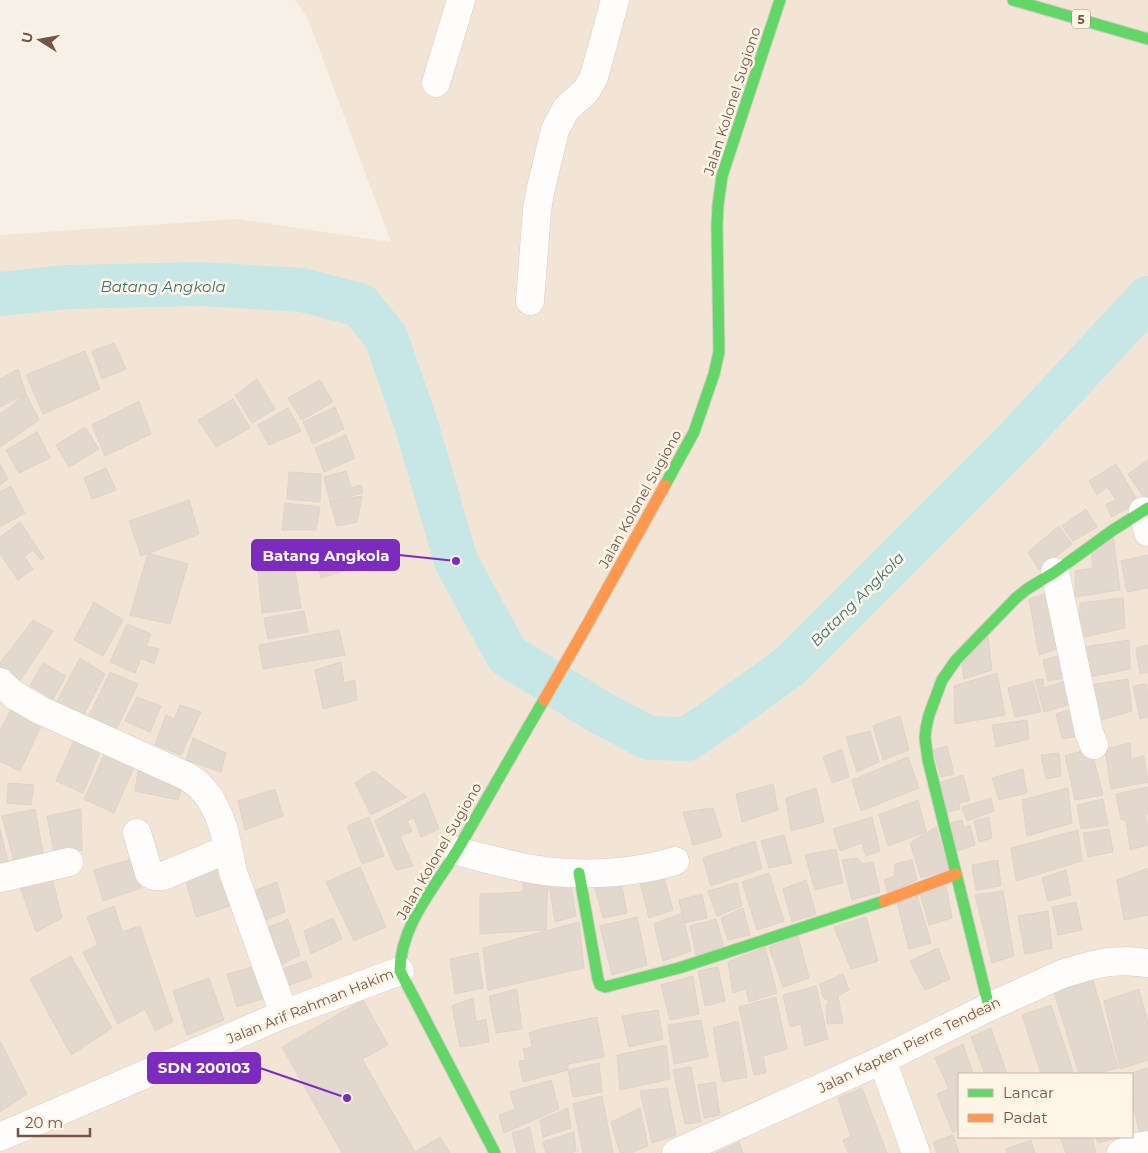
<svg xmlns="http://www.w3.org/2000/svg" width="1148" height="1153" font-family="Montserrat,sans-serif">
	<rect width="100%" height="100%" fill="#f7f0e6"/>
	<path fill="#f3e5d5" fill-rule="evenodd" d="M 295,0 L 1148,0 L 1148,1153 L 0,1153 L 0,235 L 237,219 L 391,242 L 308,19 ZM 959,1074 L 1132,1074 L 1132,1137 L 959,1137 Z"/>
	<g fill="none" stroke-linecap="round" stroke-linejoin="round">
		<polyline stroke="#c7e7e7" stroke-width="44" points="0,294 66,287 200,284 302,290 360,305 386,337 417,427 456,561 507,655 601,713 649,738 687,739 718,718 790,666 1015,441 1148,298"/>
	</g>
	<g fill="#e3d8ce" stroke="#e0d2c8">
		<polygon points="114,343 126,369 102,379 92,351"/>
		<polygon points="85,351 100,389 43,414 26,375"/>
		<polygon points="18,369 26,394 0,407 0,379"/>
		<polygon points="257,379 275,409 252,423 235,395"/>
		<polygon points="320,380 333,402 302,420 288,398"/>
		<polygon points="26,394 39,420 0,447 0,414"/>
		<polygon points="233,399 250,428 216,447 198,420"/>
		<polygon points="139,401 151,434 105,456 92,425"/>
		<polygon points="335,407 344,429 313,444 303,422"/>
		<polygon points="288,408 301,431 269,445 258,425"/>
		<polygon points="85,427 99,449 69,467 56,445"/>
		<polygon points="37,432 50,458 19,473 6,450"/>
		<polygon points="346,435 355,458 324,472 315,448"/>
		<polygon points="1148,460 1148,496 1145,499 1128,474"/>
		<polygon points="0,464 8,479 0,485"/>
		<polygon points="1116,464 1139,503 1111,517 1106,504 1116,500 1107,487 1097,495 1089,481"/>
		<polygon points="106,468 116,490 92,499 84,478"/>
		<polygon points="346,471 351,488 361,485 363,493 330,502 324,477"/>
		<polygon points="289,472 321,474 320,502 287,499"/>
		<polygon points="11,486 25,513 0,527 0,492"/>
		<polygon points="362,496 357,522 337,526 330,502"/>
		<polygon points="189,500 199,534 141,556 129,521"/>
		<polygon points="285,503 320,507 316,530 282,530"/>
		<polygon points="1086,509 1097,527 1073,541 1062,526"/>
		<polygon points="20,522 44,558 41,560 33,550 24,556 33,569 18,580 0,554 0,537"/>
		<polygon points="1059,526 1072,544 1039,570 1028,552"/>
		<polygon points="1113,535 1120,590 1075,597 1075,571 1093,568 1091,552"/>
		<polygon points="346,548 348,570 321,578 316,558"/>
		<polygon points="148,553 188,564 170,624 130,615"/>
		<polygon points="1148,555 1148,588 1127,592 1121,561"/>
		<polygon points="293,558 301,608 262,613 257,563"/>
		<polygon points="1054,591 1063,647 1039,655 1029,599"/>
		<polygon points="1123,598 1125,628 1079,638 1080,603"/>
		<polygon points="94,602 123,620 103,656 74,640"/>
		<polygon points="304,611 308,632 268,639 264,618"/>
		<polygon points="33,620 53,631 16,687 0,671 0,663"/>
		<polygon points="127,624 151,634 146,646 159,649 154,664 141,658 135,673 110,662"/>
		<polygon points="339,630 345,655 263,669 259,645"/>
		<polygon points="988,637 992,670 964,679 962,664"/>
		<polygon points="1129,640 1130,669 1089,677 1085,647"/>
		<polygon points="1148,645 1148,672 1140,674 1136,648"/>
		<polygon points="1065,654 1070,677 1048,681 1043,660"/>
		<polygon points="80,658 105,674 81,720 54,707"/>
		<polygon points="341,662 344,683 355,680 357,700 323,709 315,670"/>
		<polygon points="43,663 66,676 53,699 30,686"/>
		<polygon points="110,672 138,684 115,732 88,718"/>
		<polygon points="997,673 1005,715 955,724 954,686"/>
		<polygon points="1043,679 1044,688 1071,679 1075,703 1044,712 1035,680"/>
		<polygon points="1128,679 1132,711 1094,722 1089,685"/>
		<polygon points="1033,681 1041,712 1015,717 1008,688"/>
		<polygon points="1146,684 1148,695 1148,717 1140,719 1133,686"/>
		<polygon points="137,697 161,706 150,732 125,721"/>
		<polygon points="14,704 44,720 20,771 0,761 0,731"/>
		<polygon points="180,705 201,712 181,755 155,745 166,715 174,719"/>
		<polygon points="1077,707 1083,735 1062,739 1056,714"/>
		<polygon points="900,716 909,750 883,760 873,726"/>
		<polygon points="1027,720 1029,739 996,747 992,725"/>
		<polygon points="870,731 879,762 857,772 846,737"/>
		<polygon points="76,736 102,747 83,793 56,781"/>
		<polygon points="193,738 226,753 221,772 186,760"/>
		<polygon points="1130,743 1131,759 1144,756 1148,782 1111,789 1105,749"/>
		<polygon points="947,746 954,774 941,777 933,750"/>
		<polygon points="1091,748 1103,795 1075,800 1065,756"/>
		<polygon points="842,749 849,777 832,783 823,757"/>
		<polygon points="105,753 134,767 114,813 84,799"/>
		<polygon points="1059,753 1061,776 1046,779 1041,755"/>
		<polygon points="908,757 919,788 861,811 852,780"/>
		<polygon points="1023,769 1027,793 999,800 992,778"/>
		<polygon points="138,771 183,784 178,800 135,791"/>
		<polygon points="374,771 407,797 371,815 355,783"/>
		<polygon points="963,775 970,800 959,803 960,809 947,812 939,783"/>
		<polygon points="8,783 34,785 31,805 7,803"/>
		<polygon points="773,784 778,810 742,822 736,794"/>
		<polygon points="1148,787 1148,814 1145,814 1148,830 1148,845 1130,850 1126,820 1121,820 1116,794"/>
		<polygon points="816,788 824,822 791,831 786,798"/>
		<polygon points="1068,788 1072,823 1027,836 1022,800"/>
		<polygon points="275,789 283,816 245,830 238,801"/>
		<polygon points="425,793 439,829 421,837 414,818 407,821 412,831 400,836 413,866 396,870 375,821"/>
		<polygon points="991,798 994,811 967,821 962,807"/>
		<polygon points="1103,799 1108,825 1081,829 1077,805"/>
		<polygon points="918,800 926,832 888,846 879,815"/>
		<polygon points="713,808 722,837 693,845 683,812"/>
		<polygon points="35,809 44,858 15,865 2,816"/>
		<polygon points="81,809 82,850 55,857 47,816"/>
		<polygon points="369,817 384,856 362,864 347,826"/>
		<polygon points="872,817 880,851 866,856 862,843 840,851 833,829"/>
		<polygon points="989,817 992,838 979,842 974,821"/>
		<polygon points="962,820 964,828 970,825 975,845 958,851 951,823"/>
		<polygon points="936,827 948,870 921,878 910,843"/>
		<polygon points="1109,829 1113,852 1088,857 1083,833"/>
		<polygon points="0,830 9,865 0,868"/>
		<polygon points="1078,830 1082,861 1016,881 1011,848"/>
		<polygon points="784,835 792,863 769,868 761,841"/>
		<polygon points="755,841 762,869 711,886 703,858"/>
		<polygon points="836,849 843,883 815,890 805,855"/>
		<polygon points="857,858 862,864 873,862 880,892 852,900 842,860"/>
		<polygon points="132,859 141,888 103,901 94,870"/>
		<polygon points="912,860 917,880 888,893 884,880 894,876 895,864"/>
		<polygon points="998,860 1001,886 976,890 972,865"/>
		<polygon points="224,861 233,905 196,917 184,875"/>
		<polygon points="360,867 386,927 354,941 326,882"/>
		<polygon points="1148,868 1148,915 1124,920 1117,880"/>
		<polygon points="662,870 673,910 649,918 639,878"/>
		<polygon points="1066,870 1071,895 1048,901 1042,878"/>
		<polygon points="769,873 784,921 757,930 742,882"/>
		<polygon points="620,876 627,913 603,918 593,880"/>
		<polygon points="548,877 546,930 480,934 480,894 523,892 523,881"/>
		<polygon points="570,877 576,916 555,922 548,879"/>
		<polygon points="52,878 62,918 36,932 21,889"/>
		<polygon points="806,880 816,914 792,922 783,889"/>
		<polygon points="277,882 285,912 260,922 251,892"/>
		<polygon points="737,883 742,906 717,916 708,891"/>
		<polygon points="946,886 952,918 929,925 920,893"/>
		<polygon points="1003,891 1014,956 992,963 975,895"/>
		<polygon points="702,894 707,918 684,923 679,900"/>
		<polygon points="917,896 931,943 909,949 897,903"/>
		<polygon points="1076,902 1082,930 1058,935 1052,907"/>
		<polygon points="114,906 122,932 140,926 173,1022 155,1031 145,1009 118,1024 83,952 98,945 87,917"/>
		<polygon points="743,908 750,935 728,940 721,918"/>
		<polygon points="1048,911 1052,948 1025,954 1018,916"/>
		<polygon points="682,913 691,951 663,961 654,924"/>
		<polygon points="637,917 647,965 612,975 600,926"/>
		<polygon points="866,917 878,961 851,969 834,927"/>
		<polygon points="333,918 342,939 311,954 304,931"/>
		<polygon points="288,919 300,955 275,968 260,931"/>
		<polygon points="716,919 724,948 696,955 690,926"/>
		<polygon points="579,922 584,968 488,990 483,948"/>
		<polygon points="798,936 809,978 783,987 769,947"/>
		<polygon points="765,947 777,993 749,1002 746,989 733,993 728,962"/>
		<polygon points="938,948 950,979 925,990 910,961"/>
		<polygon points="478,953 483,988 455,994 450,959"/>
		<polygon points="71,956 112,1028 71,1055 30,979"/>
		<polygon points="306,961 312,977 284,987 279,970"/>
		<polygon points="256,966 265,998 237,1007 227,974"/>
		<polygon points="718,967 725,1001 705,1006 698,971"/>
		<polygon points="843,974 849,990 838,996 843,1023 827,1024 826,1005 829,1002 823,997 820,984"/>
		<polygon points="693,976 699,1014 670,1020 661,985"/>
		<polygon points="209,978 224,1020 187,1035 173,991"/>
		<polygon points="1093,980 1118,1068 1093,1074 1079,1074 1054,992"/>
		<polygon points="816,986 828,1039 805,1046 801,1024 790,1027 783,995"/>
		<polygon points="517,989 522,1029 496,1033 489,996"/>
		<polygon points="1139,989 1148,1023 1148,1060 1120,1069 1104,1001"/>
		<polygon points="776,997 787,1049 763,1056 766,1073 754,1075 739,1007"/>
		<polygon points="473,998 476,1022 486,1019 489,1042 460,1047 452,1006"/>
		<polygon points="363,1000 388,1045 362,1059 415,1152 440,1137 450,1153 342,1153 282,1047"/>
		<polygon points="1051,1005 1074,1074 1041,1074 1022,1015"/>
		<polygon points="658,1010 663,1039 629,1047 622,1016"/>
		<polygon points="597,1017 604,1057 568,1064 568,1070 523,1082 519,1061 526,1060 523,1049 532,1047 529,1033 540,1029"/>
		<polygon points="701,1020 708,1057 674,1064 668,1025"/>
		<polygon points="738,1021 747,1077 722,1082 713,1028"/>
		<polygon points="991,1028 1007,1074 985,1074 971,1037"/>
		<polygon points="0,1041 27,1094 0,1112"/>
		<polygon points="963,1044 973,1074 959,1074 959,1129 953,1133 937,1094 949,1089 935,1058"/>
		<polygon points="666,1045 670,1079 620,1090 617,1055"/>
		<polygon points="599,1063 602,1092 573,1097 568,1070"/>
		<polygon points="691,1067 701,1122 685,1124 673,1070"/>
		<polygon points="1148,1068 1148,1133 1140,1135 1132,1101 1132,1074 1128,1074"/>
		<polygon points="551,1080 559,1109 504,1133 499,1115 515,1109 510,1092"/>
		<polygon points="715,1082 720,1115 704,1118 698,1085"/>
		<polygon points="667,1088 676,1135 652,1143 640,1091"/>
		<polygon points="862,1088 887,1153 848,1153 843,1140 851,1137 838,1098"/>
		<polygon points="602,1096 613,1153 583,1153 573,1104"/>
		<polygon points="568,1108 571,1128 543,1137 540,1120"/>
		<polygon points="640,1108 648,1146 631,1153 620,1153 611,1122"/>
		<polygon points="530,1127 535,1153 517,1153 512,1133"/>
		<polygon points="574,1132 576,1151 571,1153 546,1153 543,1142"/>
		<polygon points="953,1135 959,1153 937,1153 933,1142"/>
		<polygon points="1060,1137 1092,1137 1096,1153 1066,1153"/>
		<polygon points="1096,1137 1120,1137 1098,1143"/>
		<polygon points="1031,1140 1035,1153 1007,1153 1006,1149"/>
		<polygon points="739,1142 743,1153 716,1153"/>
	</g>
	<g fill="none" stroke-linecap="round" stroke-linejoin="round">
		<defs>
			<g id="street">
				<polyline points="436,83 461,0"/>
				<polyline points="530,301 537,210 540,192 555,130 566,109 586,91 594,77 615,0"/>
				<polyline points="1143,511 1148,532"/>
				<polyline points="1055,572 1089,733 1094,745"/>
				<polyline points="0,682 14,695 40,710 186,776 198,784 210,798 219,816 224,830 233,872 284,1014"/>
				<polyline points="137,833 149,873 154,876 163,876 228,849"/>
				<path d="M 457,851 C 489,859 521,869 554,872 C 591,876 641,872 675,861"/>
				<polyline points="0,878 69,862"/>
				<polyline points="882,1060 916,1153"/>
				<polyline points="0,1137 284,1014 400,971"/>
				<polyline points="676,1153 882,1060 989,1007 1062,974 1089,966 1108,962 1127,961 1148,963"/>
				<polyline points="1121,1153 1136,1147 1148,1145"/>
			</g>
			<g id="fast">
				<polyline points="1013,0 1148,39"/>
				<polyline points="665,485 694,432 714,374 719,352 717,226 718,205 722,176 780,0"/>
				<polyline points="579,873 598,979 600,985 605,987 679,968 884,901"/>
				<polyline points="989,1007 928,760 925,738 926,728 929,715 942,680 956,660 1016,598 1027,589 1055,572 1113,530 1148,508"/>
				<path d="M 495,1153 L 400,971 C 400,925 436,886 458,849 C 487,799 515,749 544,700"/>
			</g>
			<g id="slow">
				<polyline points="544,700 587,625 665,485"/>
				<polyline points="884,901 956,874"/>
			</g>
		</defs>
		<use href="#street" stroke="#d8cdc4" stroke-width="29"/>
		<use href="#fast" stroke="#d7ccc3" stroke-width="13"/>
		<use href="#slow" stroke="#d7ccc3" stroke-width="13"/>
		<use href="#street" stroke="#fefdfb" stroke-width="28"/>
		<use href="#fast" stroke="#63d668" stroke-width="11"/>
		<use href="#slow" stroke="#ff974d" stroke-width="11"/>
	</g>
	<g text-anchor="middle" dominant-baseline="central" stroke-width="5" stroke-linejoin="round" paint-order="stroke">
		<rect fill="#fff5e7" stroke="#9f8576" stroke-width="1" x="1072" y="9.5" width="18" height="19" rx="4"/>
		<g font-size="12" font-weight="bold" fill="#765546">
			<text x="1081" y="19">5</text>
		</g>
		<g font-size="14" fill="#765546" stroke="#fff5e7">
			<text transform="translate(732 101) rotate(-72)">Jalan Kolonel Sugiono</text>
			<text transform="translate(640 499) rotate(-61)">Jalan Kolonel Sugiono</text>
			<text transform="translate(439 851) rotate(-60)">Jalan Kolonel Sugiono</text>
			<text transform="translate(310 1006) rotate(-22)">Jalan Arif Rahman Hakim</text>
			<text transform="translate(909 1045) rotate(-26)">Jalan Kapten Pierre Tendean</text>
		</g>
		<g font-size="15" font-style="italic" fill="#39747c" stroke="#fff5e7">
			<text x="163" y="286">Batang Angkola</text>
			<text transform="translate(857 599) rotate(-45)">Batang Angkola</text>
		</g>
	</g>
	<path fill="none" stroke="#7b2cbf" stroke-width="2" d="M456 561L399 555M347 1098L260 1068"/>
	<g fill="#7b2cbf" stroke="#fff5e7" stroke-width="2">
		<circle cx="456" cy="561" r="5"/>
		<circle cx="347" cy="1098" r="5"/>
	</g>
	<g fill="#7b2cbf" stroke="#7b2cbf" stroke-width="2">
		<rect x="252" y="540" width="147" height="30" rx="5"/>
		<rect x="148" y="1053" width="112" height="30" rx="5"/>
	</g>
	<g font-size="15" text-anchor="middle" font-weight="bold" fill="#fff">
		<text x="326" y="561">Batang Angkola</text>
		<text x="204" y="1073">SDN 200103</text>
	</g>
	<rect x="958" y="1073" width="175" height="65" fill="#fff5e7" stroke="#c8b5a7"/>
	<rect x="968" y="1089" width="25" height="8" fill="#63d668" stroke="#c8b5a7"/>
	<text x="1003" y="1098" font-size="15" fill="#765546">Lancar</text>
	<rect x="968" y="1114" width="25" height="8" fill="#ff974d" stroke="#c8b5a7"/>
	<text x="1003" y="1123" font-size="15" fill="#765546">Padat</text>
	<g transform="translate(40 40) rotate(281)" stroke="#fff5e7" stroke-width="4" paint-order="stroke">
	<path d="M0-4L9 19L0 12L-9 19Z" fill="#765546"/>
	<text y="-8" font-size="14" font-weight="bold" text-anchor="middle" fill="#765546">U</text>
	</g>
	<path d="M18 1128v8h72v-8" fill="none" stroke="#765546" stroke-width="2.5"/>
	<text x="25" y="1128" font-size="15" fill="#765546" stroke="#fff5e7" stroke-width="4" paint-order="stroke">20 m</text>
</svg>
